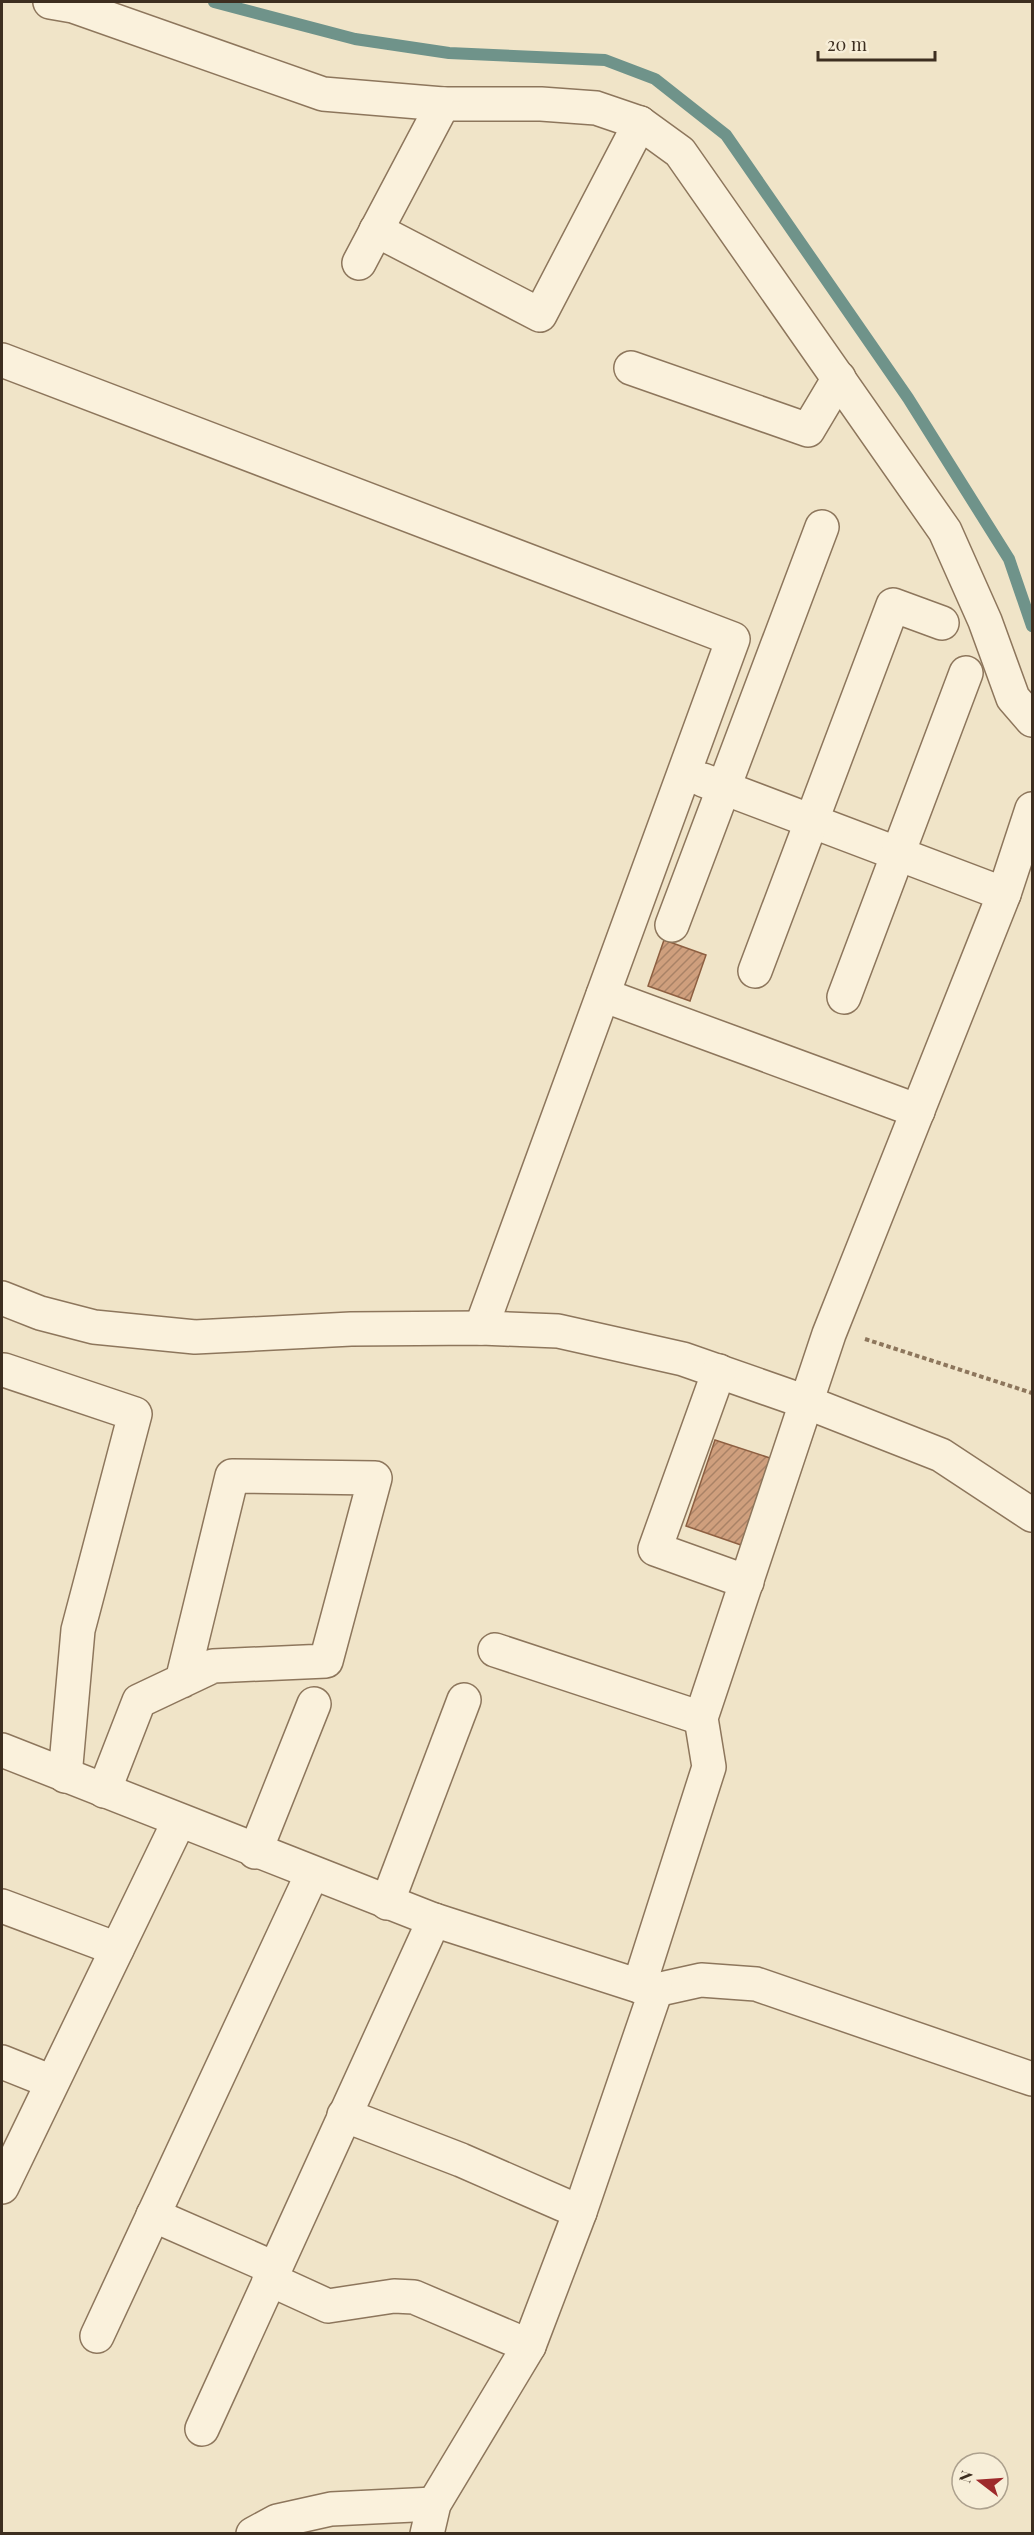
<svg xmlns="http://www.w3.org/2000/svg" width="1034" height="2535" font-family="'Playfair Display',serif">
	<defs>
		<pattern id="building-hatch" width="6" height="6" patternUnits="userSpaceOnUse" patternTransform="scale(1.5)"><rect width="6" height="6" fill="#cf9f7d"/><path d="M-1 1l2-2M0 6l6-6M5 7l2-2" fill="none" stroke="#a98266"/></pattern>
	</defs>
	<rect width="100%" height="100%" fill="#f0e4c8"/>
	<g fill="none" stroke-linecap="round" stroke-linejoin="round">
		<polyline stroke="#6f938a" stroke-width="12" points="214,2 355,39 449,53 605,60 655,79 726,135 908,398 1009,559 1032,626"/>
	</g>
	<g fill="url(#building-hatch)" stroke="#8d5f41" stroke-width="1.5">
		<polygon points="664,940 706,955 690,1001 648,986"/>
		<polygon points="715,1440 770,1458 741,1545 686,1526"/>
	</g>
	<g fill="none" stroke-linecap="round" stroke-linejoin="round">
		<defs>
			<g id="minor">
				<polyline points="50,2 73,6 323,94 443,104 541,104 596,108 640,123 680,152 945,531 985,621 1013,698 1032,720"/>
				<polyline points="376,230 540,315 640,123"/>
				<polyline points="359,263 443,104"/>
				<polyline points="2,360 733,639 481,1328"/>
				<polyline points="631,368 808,430 839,378"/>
				<polyline points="703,780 1004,894"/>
				<polyline points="672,925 822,527"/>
				<polyline points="755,971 893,605 942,623"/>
				<polyline points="603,995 918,1111"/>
				<polyline points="844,997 966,673"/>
				<polyline points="2,1298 40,1313 94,1327 195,1337 351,1329 481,1328 558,1331 683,1359 806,1402 941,1455 1032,1515"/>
				<polyline points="4,1370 135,1414 78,1630 65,1776"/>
				<polyline points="719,1371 655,1549 747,1582"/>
				<polyline points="495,1650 701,1718"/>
				<polyline points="2,1750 434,1920 639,1986 656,1990 701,1980 756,1984 1032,2079"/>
				<polyline points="104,1791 139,1701 213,1666 326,1661 375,1478 232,1476 182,1681"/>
				<polyline points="255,1852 314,1704"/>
				<polyline points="387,1903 464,1700"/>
				<polyline points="2,1906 117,1949"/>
				<polyline points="639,1986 709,1767 701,1718 829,1334 1004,894 1032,809"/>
				<polyline points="2,2062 52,2082"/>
				<polyline points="344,2115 461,2160 580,2212"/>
				<polyline points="2,2187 179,1821"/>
				<polyline points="153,2215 274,2268"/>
				<polyline points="269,2279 328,2306 394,2296 414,2297 529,2346"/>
				<polyline points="97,2336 312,1874"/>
				<polyline points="202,2429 434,1920"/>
				<polyline points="253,2534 277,2521 331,2509 434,2504"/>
				<polyline points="427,2534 434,2504 529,2346 580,2212 656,1990"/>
			</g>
		</defs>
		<use href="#minor" stroke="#8d765c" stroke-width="36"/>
		<polyline stroke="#8d765c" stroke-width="4" stroke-dasharray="4.5 3" stroke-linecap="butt" points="865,1339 1032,1393"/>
		<use href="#minor" stroke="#faf1dc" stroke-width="33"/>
	</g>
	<rect width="1034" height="2535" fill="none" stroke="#3d2e20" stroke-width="6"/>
	<g transform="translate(980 2481) rotate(287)"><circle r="28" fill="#f7eed8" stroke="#ada18e" stroke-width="1.5"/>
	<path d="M0-4.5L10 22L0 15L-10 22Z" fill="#9e2a2b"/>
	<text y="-9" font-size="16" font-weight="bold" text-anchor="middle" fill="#3d2e20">N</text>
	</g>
	<path d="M818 51v9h117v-9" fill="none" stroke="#3d2e20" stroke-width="3"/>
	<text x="827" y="51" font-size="18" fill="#3d2e20" stroke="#f7eed8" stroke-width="4.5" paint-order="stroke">20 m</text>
</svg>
